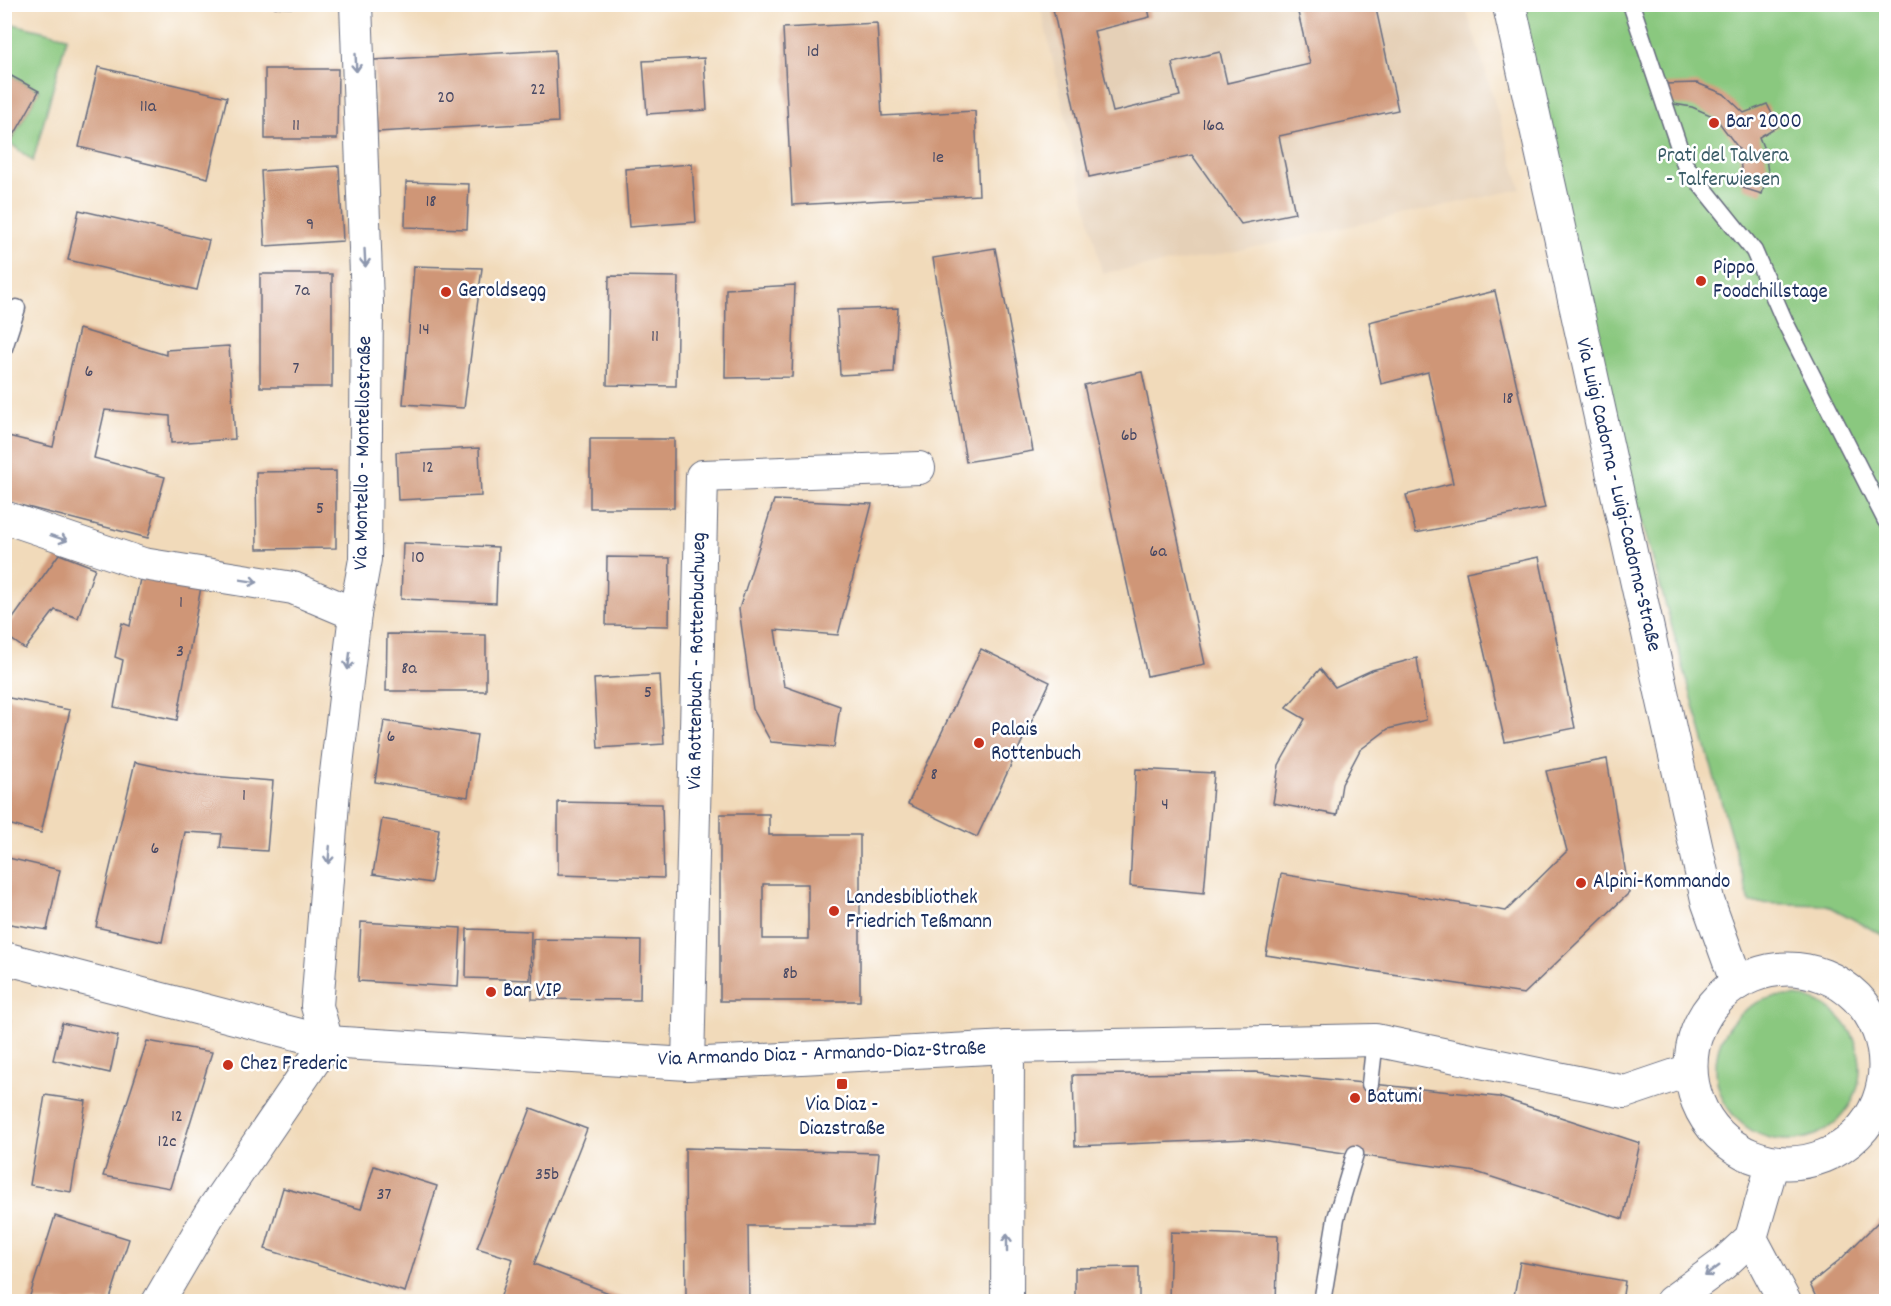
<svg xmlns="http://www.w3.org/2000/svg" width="1891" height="1306" font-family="Dekko,sans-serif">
	<rect width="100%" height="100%" fill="#fff"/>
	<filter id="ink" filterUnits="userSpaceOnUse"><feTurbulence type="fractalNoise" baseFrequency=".0167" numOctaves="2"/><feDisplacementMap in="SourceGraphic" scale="12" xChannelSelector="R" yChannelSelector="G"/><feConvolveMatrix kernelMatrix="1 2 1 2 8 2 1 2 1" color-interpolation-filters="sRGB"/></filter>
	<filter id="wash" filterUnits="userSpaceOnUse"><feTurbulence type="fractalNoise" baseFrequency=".008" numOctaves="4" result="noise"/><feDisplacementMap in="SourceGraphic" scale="24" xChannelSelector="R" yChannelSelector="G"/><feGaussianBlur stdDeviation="1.35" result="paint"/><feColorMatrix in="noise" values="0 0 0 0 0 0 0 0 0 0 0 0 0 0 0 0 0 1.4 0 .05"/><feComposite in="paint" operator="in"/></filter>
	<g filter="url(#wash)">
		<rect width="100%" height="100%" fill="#f1daba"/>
		<polygon fill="#e5d0b7" points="1040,5 1465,5 1521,189 1213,256 1102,273"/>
		<g fill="#8ac87f" stroke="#527c6e" stroke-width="1.5">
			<polygon points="1517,5 1886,5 1886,937 1827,905 1750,903 1606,394"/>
			<polygon points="5,22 67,37 33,161 10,143 39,91 5,72"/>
			<circle cx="1788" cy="1068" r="72"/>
		</g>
		<g id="blocks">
			<g fill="#cf9677" fill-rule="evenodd">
				<polygon points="300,4 300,8 198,5 198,4"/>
				<polygon points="387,4 440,4 440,7 387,9"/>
				<polygon points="1052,4 1147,4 1150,17 1094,31 1113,112 1180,96 1172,63 1220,52 1227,83 1310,64 1296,4 1375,4 1398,110 1279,136 1295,213 1241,224 1192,155 1089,177"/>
				<polygon points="877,23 882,116 975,111 979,195 792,205 783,28"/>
				<polygon points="555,50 558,122 377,132 374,60"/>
				<polygon points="704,58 707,110 647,114 643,61"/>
				<polygon points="98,67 227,97 208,178 79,147"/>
				<polygon points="265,69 338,69 337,139 265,139"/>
				<polygon points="4,72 39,91 4,153"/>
				<polygon points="1697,83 1724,94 1744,113 1767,104 1778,126 1759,137 1765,152 1768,172 1762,194 1743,188 1739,149 1715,117 1692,107 1668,103 1664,84"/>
				<polygon points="692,164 696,222 629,227 625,169"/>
				<polygon points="339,166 343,241 265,246 261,171"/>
				<polygon points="406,182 469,184 467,229 405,227"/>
				<polygon points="79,210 209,240 197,290 68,260"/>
				<polygon points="995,248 1033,451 966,462 933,258"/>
				<polygon points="414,266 482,268 464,408 403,404"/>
				<rect x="260" y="274" width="72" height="113"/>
				<polygon points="609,276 678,277 676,386 607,385"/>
				<polygon points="795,285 792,377 725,378 726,289"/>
				<polygon points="1495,291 1545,508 1416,533 1406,495 1453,483 1428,372 1381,384 1369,322"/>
				<polygon points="898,308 894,372 840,375 837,310"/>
				<polygon points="79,329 166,355 166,350 229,346 235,439 171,443 170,416 105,410 94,458 165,477 148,538 4,501 4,435 53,447"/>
				<polygon points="1142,372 1205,664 1147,676 1084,385"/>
				<rect x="590" y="439" width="84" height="69"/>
				<polygon points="479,448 481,496 398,500 396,452"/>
				<polygon points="336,471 336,548 257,549 256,472"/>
				<polygon points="774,500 872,504 838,635 775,630 784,686 840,706 834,747 771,742 753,709 739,609"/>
				<polygon points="403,543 498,547 496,603 401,599"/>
				<polygon points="59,554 95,568 78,618 55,610 25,649 4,634 4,631"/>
				<polygon points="607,557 670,558 669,626 606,625"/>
				<polygon points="1539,557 1575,728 1505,742 1466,572"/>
				<polygon points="140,579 201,587 177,720 114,707 123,660 115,657 122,623 130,626"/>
				<polygon points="387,634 486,635 486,691 386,691"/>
				<polygon points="981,649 1050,682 977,837 908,804"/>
				<polygon points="1417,658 1426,720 1388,729 1360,750 1342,784 1337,815 1273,803 1279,765 1305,719 1286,708 1320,669 1335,687 1372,670"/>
				<polygon points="660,675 664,744 598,748 594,679"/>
				<polygon points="4,697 70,710 41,833 4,823"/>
				<polygon points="384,721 477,735 468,797 375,782"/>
				<polygon points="1607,759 1629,893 1524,994 1266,955 1281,874 1506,911 1567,851 1546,771"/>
				<polygon points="135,762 198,775 273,781 267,851 220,848 222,834 185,832 162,942 96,927"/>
				<polygon points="1136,769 1214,773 1204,893 1130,886"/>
				<polygon points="558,802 662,804 664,878 558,875"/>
				<path d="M 720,814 L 769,814 L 769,835 L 860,835 L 860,1001 L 720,1001 ZM 763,884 L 808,884 L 808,939 L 763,939 Z"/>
				<polygon points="382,819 439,829 431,883 373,874"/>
				<polygon points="4,857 60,870 47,930 4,923"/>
				<polygon points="361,922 461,928 458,987 358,981"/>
				<polygon points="467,929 531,931 530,980 466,978"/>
				<polygon points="533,939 641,941 640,1000 532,999"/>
				<polygon points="4,1018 11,1019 6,1046 4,1046"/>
				<polygon points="62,1023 118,1036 110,1073 53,1060"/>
				<polygon points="147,1041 212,1052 170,1188 103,1176"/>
				<polygon points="1255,1072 1499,1097 1640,1143 1623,1219 1476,1172 1248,1139 1075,1146 1073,1075"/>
				<polygon points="45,1095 86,1101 71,1192 30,1185"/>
				<polygon points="531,1108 587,1129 534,1264 632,1302 499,1302 513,1259 477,1248"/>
				<polygon points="685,1148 879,1153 872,1226 748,1226 749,1302 686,1302"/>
				<polygon points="374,1166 437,1186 405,1292 265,1249 283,1188 361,1209"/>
				<polygon points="1886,1214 1886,1302 1818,1302 1810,1284 1843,1257"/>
				<polygon points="55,1216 129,1239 109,1302 28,1302"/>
				<polygon points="1171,1232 1278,1236 1276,1302 1169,1300"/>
				<polygon points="1520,1262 1625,1281 1622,1302 1513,1302"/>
				<polygon points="1139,1267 1139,1302 1075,1302 1075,1268"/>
			</g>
		</g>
	</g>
	<g filter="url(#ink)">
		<use href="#blocks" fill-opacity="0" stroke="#666b7e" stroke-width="1.5"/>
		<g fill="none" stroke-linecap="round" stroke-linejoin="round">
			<defs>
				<g id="service">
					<polyline points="1631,4 1685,165 1754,251 1784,320 1886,521"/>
					<polyline points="4,348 17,308"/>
					<polyline points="1370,1084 1375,1040"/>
					<polyline points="1322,1302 1336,1218 1355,1154"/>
				</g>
				<g id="minor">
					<polyline points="4,517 143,564 293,588 355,614"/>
					<polyline points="4,958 327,1042 688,1064 1008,1047 1375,1040 1625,1092 1690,1070"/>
					<polyline points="327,1042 317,1006 334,790 355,614 365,559 367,302 356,4"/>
					<polyline points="688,1064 702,476 919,468"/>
					<polyline points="1751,1238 1785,1302"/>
					<polyline points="158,1302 209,1215 327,1042"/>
					<polyline points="1007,1302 1008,1047"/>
					<polyline points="1671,1302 1723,1264 1751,1238 1773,1162"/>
				</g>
				<g id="primary">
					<polyline points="1509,4 1708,902 1737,983"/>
					<circle cx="1788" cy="1066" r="97"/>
				</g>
			</defs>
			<use href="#service" stroke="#666b7e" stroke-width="19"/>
			<use href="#minor" stroke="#666b7e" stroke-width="34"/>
			<use href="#primary" stroke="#666b7e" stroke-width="35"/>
			<use href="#service" stroke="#fff" stroke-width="16"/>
			<use href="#minor" stroke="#fff" stroke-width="32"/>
			<use href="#primary" stroke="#fff" stroke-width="33"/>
		</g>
		<defs><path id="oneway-shaft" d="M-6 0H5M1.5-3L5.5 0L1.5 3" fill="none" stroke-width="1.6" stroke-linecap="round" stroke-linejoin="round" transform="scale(1.5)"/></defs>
		<g stroke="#8d97ae">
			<use href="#oneway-shaft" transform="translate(356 63) rotate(87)"/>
			<use href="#oneway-shaft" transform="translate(365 258) rotate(87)"/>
			<use href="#oneway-shaft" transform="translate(59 538) rotate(18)"/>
			<use href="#oneway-shaft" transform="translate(249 581) rotate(9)"/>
			<use href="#oneway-shaft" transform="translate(349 661) rotate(97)"/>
			<use href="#oneway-shaft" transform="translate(329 855) rotate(95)"/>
			<use href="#oneway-shaft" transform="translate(1007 1243) rotate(-90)"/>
			<use href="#oneway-shaft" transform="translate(1712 1271) rotate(144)"/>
		</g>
	</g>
	<g fill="#c8321e" stroke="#fff" stroke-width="2">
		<circle cx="1714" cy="123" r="6"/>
		<circle cx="1701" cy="281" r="6"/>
		<circle cx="446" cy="292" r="6"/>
		<circle cx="979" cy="743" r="6"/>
		<circle cx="1581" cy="883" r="6"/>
		<circle cx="834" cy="911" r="6"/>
		<circle cx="491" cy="992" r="6"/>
		<circle cx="228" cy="1065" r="6"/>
		<rect x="836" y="1078" width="12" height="12" rx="3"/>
		<circle cx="1355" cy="1098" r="6"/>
	</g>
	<g text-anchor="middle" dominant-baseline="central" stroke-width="5" stroke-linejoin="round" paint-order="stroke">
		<g font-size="18" fill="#484964">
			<text x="813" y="52">1d</text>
			<text x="538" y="90">22</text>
			<text x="446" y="98">20</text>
			<text x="148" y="107">11a</text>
			<text x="296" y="126">11</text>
			<text x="1213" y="126">16a</text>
			<text x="938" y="158">1e</text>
			<text x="431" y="202">18</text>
			<text x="310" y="225">9</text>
			<text x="302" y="291">7a</text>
			<text x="424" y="330">14</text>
			<text x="655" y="337">11</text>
			<text x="296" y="369">7</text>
			<text x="89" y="372">6</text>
			<text x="1508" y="399">18</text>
			<text x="1129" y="436">6b</text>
			<text x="428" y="468">12</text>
			<text x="320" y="509">5</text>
			<text x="1158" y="552">6a</text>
			<text x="418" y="558">10</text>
			<text x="181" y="603">1</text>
			<text x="180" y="652">3</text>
			<text x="409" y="669">8a</text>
			<text x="648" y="693">5</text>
			<text x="391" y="737">6</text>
			<text x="934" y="775">8</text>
			<text x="244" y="796">1</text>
			<text x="1165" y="805">4</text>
			<text x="155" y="849">6</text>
			<text x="790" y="974">8b</text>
			<text x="177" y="1117">12</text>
			<text x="167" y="1142">12c</text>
			<text x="547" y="1175">35b</text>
			<text x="384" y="1195">37</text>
		</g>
		<g font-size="21" fill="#1b2f5e" stroke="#fff" text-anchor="start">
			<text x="1726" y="123">Bar 2000</text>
			<text x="1713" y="269">Pippo<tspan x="1713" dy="24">Foodchillstage</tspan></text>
			<text x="458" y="292">Geroldsegg</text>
			<text x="991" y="731">Palais<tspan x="991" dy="24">Rottenbuch</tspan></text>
			<text x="1593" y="883">Alpini-Kommando</text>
			<text x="846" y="899">Landesbibliothek<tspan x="846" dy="24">Friedrich Teßmann</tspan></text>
			<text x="503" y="992">Bar VIP</text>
			<text x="240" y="1065">Chez Frederic</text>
			<text x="1367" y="1098">Batumi</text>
			<text x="842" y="1106" text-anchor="middle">Via Diaz -<tspan x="842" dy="24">Diazstraße</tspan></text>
		</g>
		<g font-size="21" fill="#3c5d68" stroke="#fff">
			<text x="1723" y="157">Prati del Talvera<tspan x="1723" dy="24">- Talferwiesen</tspan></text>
		</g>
		<g font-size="21" fill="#1b2f5e" stroke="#fff">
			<text transform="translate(364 453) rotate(-89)">Via Montello - Montellostraße</text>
			<text transform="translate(1617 495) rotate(77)">Via Luigi Cadorna - Luigi-Cadorna-Straße</text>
			<text transform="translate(698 661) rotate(-89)">Via Rottenbuch - Rottenbuchweg</text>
			<text transform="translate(822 1055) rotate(-2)">Via Armando Diaz - Armando-Diaz-Straße</text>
		</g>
	</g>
	<rect width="1891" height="1306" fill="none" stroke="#fff" stroke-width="24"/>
</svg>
